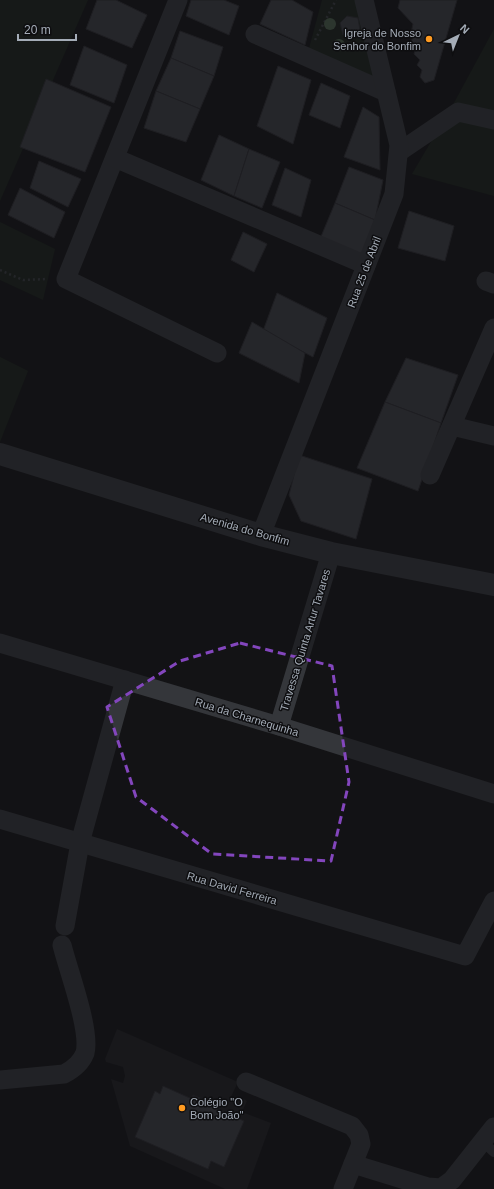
<svg xmlns="http://www.w3.org/2000/svg" width="494" height="1189" font-family="Arial,sans-serif">
	<rect width="100%" height="100%" fill="#131315"/>
	<polygon fill="#1f1f22" points="117,1029 238,1082 229,1101 236,1103 242,1098 247,1101 242,1112 271,1123 247,1189 225,1189 130,1146 111,1079 123,1083 125,1076 123,1067 106,1062 105,1059"/>
	<g fill="#1b231b">
		<polygon points="0,0 88,0 0,201"/>
		<polygon points="322,0 358,0 386,92 307,56"/>
		<polygon points="494,29 494,196 412,174 455,101"/>
		<polygon points="0,222 55,249 43,300 0,280"/>
		<polygon points="0,357 28,371 0,442"/>
	</g>
	<g fill="#3d3e43" stroke="#2d2d31">
		<polygon points="97,0 116,0 147,15 132,48 86,29"/>
		<polygon points="191,0 224,0 239,6 229,35 186,16"/>
		<polygon points="271,0 292,0 313,12 305,45 260,24"/>
		<polygon points="400,0 457,0 434,80 425,83 420,77 422,70 417,65 420,60 414,54 416,48 410,43 414,36 411,33 413,24 398,8"/>
		<polygon points="347,16 358,18 360,30 353,38 343,35 340,23"/>
		<polygon points="180,31 223,47 214,76 171,58"/>
		<polygon points="84,46 127,65 114,103 70,85"/>
		<polygon points="171,58 214,76 200,109 156,91"/>
		<polygon points="278,66 311,80 293,144 257,126"/>
		<polygon points="46,79 111,107 85,172 20,147"/>
		<polygon points="321,83 350,96 340,128 309,115"/>
		<polygon points="156,91 200,109 186,142 144,128"/>
		<polygon points="363,107 379,117 380,170 344,157"/>
		<polygon points="219,135 249,149 234,196 201,180"/>
		<polygon points="249,149 280,162 262,208 234,196"/>
		<polygon points="39,161 81,179 68,207 30,188"/>
		<polygon points="349,167 383,180 375,220 335,203"/>
		<polygon points="285,168 311,180 301,217 272,205"/>
		<polygon points="20,188 65,212 54,238 8,215"/>
		<polygon points="335,203 375,220 362,257 320,239"/>
		<polygon points="409,211 454,226 445,261 398,248"/>
		<polygon points="243,232 267,244 254,272 231,260"/>
		<polygon points="277,293 327,318 313,357 263,331"/>
		<polygon points="252,322 305,353 299,383 239,353"/>
		<polygon points="406,358 458,375 441,423 385,402"/>
		<polygon points="385,402 441,423 418,491 357,468"/>
		<polygon points="299,455 372,479 356,539 301,521 289,495"/>
		<polygon points="163,1086 192,1099 193,1095 218,1106 217,1109 244,1121 224,1167 211,1161 208,1169 135,1137 155,1091 160,1094"/>
	</g>
	<g fill="none" stroke-linecap="round" stroke-linejoin="round">
		<g stroke="#3a3d41" stroke-width="2.5" stroke-dasharray="2 3" stroke-linecap="butt">
			<polyline points="315,40 336,0"/>
			<polyline points="0,270 23,280 48,279"/>
		</g>
		<polyline stroke="#34363a" stroke-width="10" points="482,1141 494,1152"/>
		<g stroke="#34363a" stroke-width="19">
			<polyline points="178,0 66,279 217,353"/>
			<polyline points="255,34 386,92"/>
			<polyline points="399,152 458,112 494,120"/>
			<polyline points="115,158 366,265"/>
			<polyline points="486,281 494,284"/>
			<polyline points="452,426 494,436"/>
			<polyline points="430,475 494,328"/>
			<polyline points="261,535 394,194 399,145 364,0"/>
			<polyline points="0,643 279,726 494,794"/>
			<polyline points="279,726 331,553"/>
			<polyline points="0,819 465,956 494,901"/>
			<polyline points="65,926 80,843 125,680"/>
			<path d="M 0,1080 L 64,1074 C 74,1069 81,1063 85,1053 C 91,1030 68,970 62,945"/>
			<polyline points="246,1082 352,1126 359,1135 361,1144 343,1189"/>
			<polyline points="353,1164 428,1187 441,1188 452,1180 494,1127"/>
		</g>
		<polyline stroke="#34363a" stroke-width="22" points="0,454 261,535 331,553 494,585"/>
	</g>
	<g fill="#4c624c">
		<circle cx="330" cy="24" r="6"/>
		<circle cx="339" cy="45" r="6"/>
	</g>
	<path d="M0 0H494V1189H0ZM 240,643 L 332,666 L 349,782 L 331,861 L 212,854 L 136,797 L 107,707 L 180,661 Z" fill="#131315" fill-opacity=".55" fill-rule="evenodd"/>
	<path fill="none" stroke="#8346bd" stroke-width="3" stroke-dasharray="8 5" stroke-linejoin="round" d="M 240,643 L 332,666 L 349,782 L 331,861 L 212,854 L 136,797 L 107,707 L 180,661 Z"/>
	<g fill="#ff9b21" stroke="#0e0e10" stroke-width="1.5">
		<circle cx="429" cy="39" r="4"/>
		<circle cx="182" cy="1108" r="4"/>
	</g>
	<g text-anchor="middle" dominant-baseline="central" stroke-width="3" stroke-linejoin="round" paint-order="stroke">
		<g font-size="11" fill="#a4acb7" stroke="#0e0e10" text-anchor="end">
			<text x="421" y="33">Igreja de Nosso<tspan x="421" dy="13">Senhor do Bonfim</tspan></text>
			<text x="190" y="1102" text-anchor="start">Colégio "O<tspan x="190" dy="13">Bom João"</tspan></text>
		</g>
		<g font-size="11" fill="#a4acb7" stroke="#0e0e10">
			<text transform="translate(364 272) rotate(-69)">Rua 25 de Abril</text>
			<text transform="translate(245 529) rotate(16)">Avenida do Bonfim</text>
			<text transform="translate(305 640) rotate(-73)">Travessa Quinta Artur Tavares</text>
			<text transform="translate(247 717) rotate(17)">Rua da Charnequinha</text>
			<text transform="translate(232 888) rotate(16)">Rua David Ferreira</text>
		</g>
	</g>
	<g transform="translate(458 36) rotate(43)" stroke="#0e0e10" stroke-width="3" paint-order="stroke">
	<path d="M0-3L7 15L0 10L-7 15Z" fill="#a4acb7"/>
	<text y="-6" font-size="11" font-weight="bold" text-anchor="middle" fill="#a4acb7">N</text>
	</g>
	<path d="M18 34v6h58v-6" fill="none" stroke="#a4acb7" stroke-width="2"/>
	<text x="24" y="34" font-size="12" fill="#a4acb7" stroke="#0e0e10" stroke-width="3" paint-order="stroke">20 m</text>
</svg>
